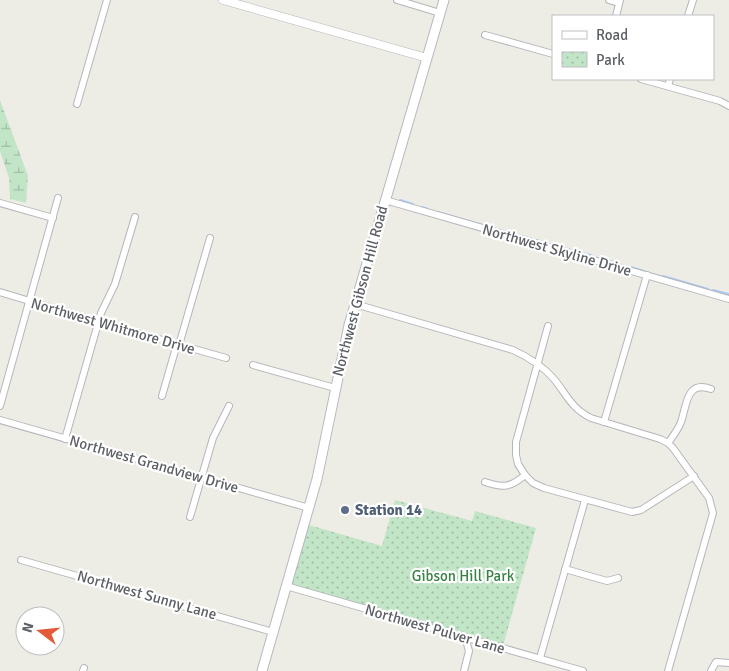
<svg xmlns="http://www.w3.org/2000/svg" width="729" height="671" font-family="Signika,sans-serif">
	<defs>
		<pattern id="wetland-marsh" width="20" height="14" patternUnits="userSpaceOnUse" patternTransform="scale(1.25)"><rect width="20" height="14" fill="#c2e5c7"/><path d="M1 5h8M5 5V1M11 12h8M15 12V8" fill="none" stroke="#a1bda5"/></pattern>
		<pattern id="park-dots" width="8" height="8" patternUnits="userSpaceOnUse" patternTransform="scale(1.25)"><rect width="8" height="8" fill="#c2e5c7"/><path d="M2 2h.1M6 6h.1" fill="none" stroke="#a1bda5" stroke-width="1.8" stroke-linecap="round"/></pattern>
	</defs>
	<rect width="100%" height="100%" fill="#eeede5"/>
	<polygon fill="url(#wetland-marsh)" points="0,100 28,176 26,203 10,199 9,178 0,151"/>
	<polygon fill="url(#park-dots)" points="395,500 472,521 475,511 536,528 503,646 292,584 309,525 382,546"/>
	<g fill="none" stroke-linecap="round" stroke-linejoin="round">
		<g stroke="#a8ccfb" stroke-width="2">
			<polyline points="400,200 413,204"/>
			<polyline points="422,207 428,209"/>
			<polyline points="438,212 503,231"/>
			<polyline points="512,233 550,244"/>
			<polyline points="560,247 594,256"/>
			<polyline points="603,259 618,263"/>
			<polyline points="627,266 644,271"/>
			<polyline points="663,276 708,289"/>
			<polyline points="713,290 729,294"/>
		</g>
		<defs>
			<g id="minor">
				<polyline points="397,0 440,13"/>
				<polyline points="609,0 619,3"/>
				<polyline points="616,16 620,0"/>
				<polyline points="688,16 693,0"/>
				<polyline points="485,35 553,54"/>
				<polyline points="641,79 720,101 729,106"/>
				<polyline points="668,86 670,79"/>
				<polyline points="77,104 107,0"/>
				<polyline points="385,200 729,299"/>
				<polyline points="0,203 53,218"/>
				<polyline points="0,292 99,322 226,358"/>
				<path d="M 355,304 L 513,350 C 528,357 543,366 554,379 C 567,395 571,408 591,418 L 660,439 L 668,443 L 673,448 L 709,498 L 713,513 L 668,671"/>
				<polyline points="548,326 516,442 516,455 518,464 525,475 533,483 544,488 632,512 641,510 694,476"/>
				<polyline points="179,345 210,238"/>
				<polyline points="253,365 335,388"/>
				<polyline points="162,396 177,344"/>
				<polyline points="0,406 58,198"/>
				<polyline points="0,420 309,508"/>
				<polyline points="604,422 647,275"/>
				<polyline points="65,439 101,313 115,284 135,217"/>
				<path d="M 668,443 C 673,436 678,430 681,422 C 687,405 686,380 711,389"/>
				<path d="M 485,482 C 503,488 510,488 525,475"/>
				<polyline points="190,517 213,438 229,406"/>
				<polyline points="21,560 273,632"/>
				<polyline points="565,569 607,581 618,578"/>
				<polyline points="286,586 583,671"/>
				<polyline points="540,658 585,500"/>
				<polyline points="83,671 84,668"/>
				<polyline points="464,671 469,651 465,637"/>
				<polyline points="711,671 716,662 729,663"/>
			</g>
			<polyline id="tertiary" points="223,0 427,58"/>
			<polyline id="secondary" points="262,671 317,479 349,325 444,0"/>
		</defs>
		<use href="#minor" stroke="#b5b6bb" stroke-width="8"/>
		<use href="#tertiary" stroke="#b5b6bb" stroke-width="9"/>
		<use href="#secondary" stroke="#b6b8be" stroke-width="11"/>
		<use href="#minor" stroke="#fff" stroke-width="6"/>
		<use href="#tertiary" stroke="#fff" stroke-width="8"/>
		<use href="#secondary" stroke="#fff" stroke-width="9"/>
	</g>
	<circle fill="#5c6f8a" stroke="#fff" stroke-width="2" cx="345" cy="510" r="5"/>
	<g text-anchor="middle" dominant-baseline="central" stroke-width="4.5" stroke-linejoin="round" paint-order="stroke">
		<g font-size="15" fill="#5c5f64" stroke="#fff">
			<text transform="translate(557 250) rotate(16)">Northwest Skyline Drive</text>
			<text transform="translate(360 291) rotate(-75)">Northwest Gibson Hill Road</text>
			<text transform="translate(113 326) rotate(16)">Northwest Whitmore Drive</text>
			<text transform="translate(154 464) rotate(16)">Northwest Grandview Drive</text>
			<text transform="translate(147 595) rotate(16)">Northwest Sunny Lane</text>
			<text transform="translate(435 629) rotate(16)">Northwest Pulver Lane</text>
		</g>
		<g font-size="15" font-weight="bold" fill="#4e5e75" stroke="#fff" text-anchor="start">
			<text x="355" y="510">Station 14</text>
		</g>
		<g font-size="15" fill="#388044" stroke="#fff">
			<text x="463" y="576">Gibson Hill Park</text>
		</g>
	</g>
	<rect x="552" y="15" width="162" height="65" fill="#ffffff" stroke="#bebfc1"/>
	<rect x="562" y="31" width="25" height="8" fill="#ffffff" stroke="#bebfc1"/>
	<text x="596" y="40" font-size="15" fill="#5c5f64">Road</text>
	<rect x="562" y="52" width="25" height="15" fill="url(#park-dots)" stroke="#bebfc1"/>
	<text x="596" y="65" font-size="15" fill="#5c5f64">Park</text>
	<g transform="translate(40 631) rotate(286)"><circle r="24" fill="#ffffff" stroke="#bebfc1"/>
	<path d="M0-4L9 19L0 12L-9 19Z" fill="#e25a37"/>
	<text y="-8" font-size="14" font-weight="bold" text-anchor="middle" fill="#5c5f64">N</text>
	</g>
</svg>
